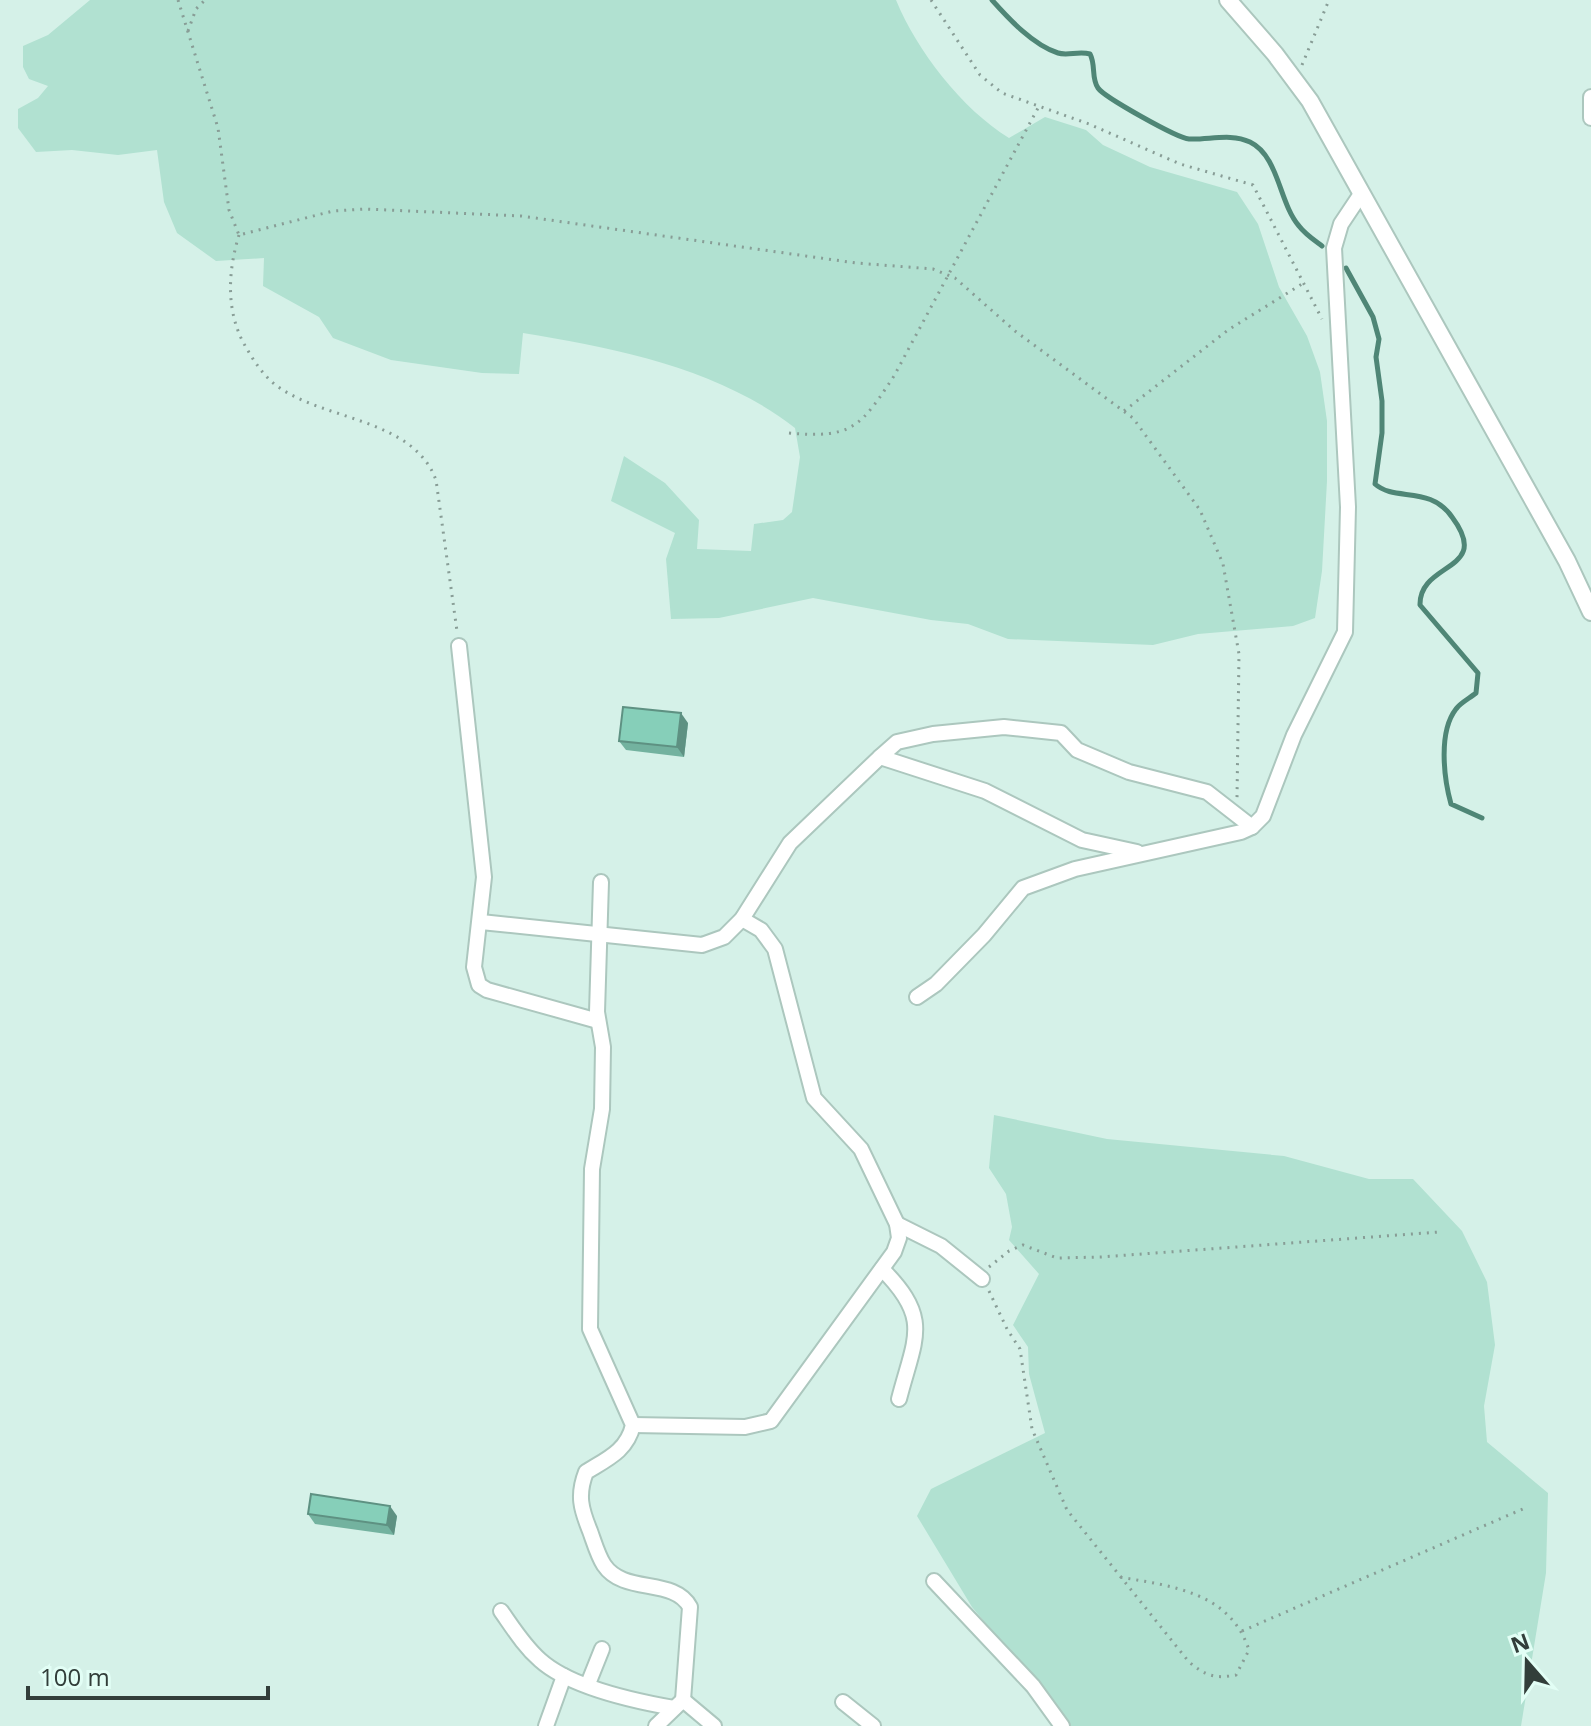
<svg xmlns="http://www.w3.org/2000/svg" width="1591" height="1726" font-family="'Open Sans',sans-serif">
	<rect width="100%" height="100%" fill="#d5f1e8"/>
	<g fill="#b1e1d1">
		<path d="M 90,0 L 896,0 C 917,51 962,109 1009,138 L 1045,117 L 1086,130 L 1103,145 L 1150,167 L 1237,192 L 1258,224 L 1279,287 L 1307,336 L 1320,372 L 1327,421 L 1327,481 L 1322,571 L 1315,618 L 1293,626 L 1198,634 L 1153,645 L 1008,639 L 968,624 L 931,620 L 813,598 L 719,618 L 671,619 L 666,559 L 675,533 L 611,501 L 624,456 L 665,483 L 699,520 L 697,549 L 751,551 L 754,524 L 783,520 L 792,512 L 800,457 L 795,428 C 720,369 616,348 523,333 L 519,374 L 482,373 L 391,360 L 333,338 L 319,317 L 263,286 L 264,258 L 216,261 L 177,233 L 164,202 L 157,150 L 118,155 L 72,150 L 36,152 L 18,128 L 18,109 L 38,98 L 48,86 L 29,79 L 23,67 L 23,46 L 48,35 Z"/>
		<polygon points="994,1115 1107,1139 1284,1156 1369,1179 1413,1179 1462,1231 1487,1282 1495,1345 1484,1406 1487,1442 1548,1493 1546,1573 1521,1726 1071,1726 972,1607 917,1516 931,1489 1045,1433 1029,1374 1028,1347 1013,1325 1039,1274 1009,1240 1012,1227 1006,1194 989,1168"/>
	</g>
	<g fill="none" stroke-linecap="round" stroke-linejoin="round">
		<g stroke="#4f8676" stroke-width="5">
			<path d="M 992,0 C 1009,19 1033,45 1058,53 C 1067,56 1079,51 1090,54 C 1096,65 1091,78 1098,88 C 1104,97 1177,138 1189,139 C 1209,140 1231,133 1250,142 C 1279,156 1279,203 1299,226 C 1305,234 1314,240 1322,246"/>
			<path d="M 1346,268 L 1373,317 L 1379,339 L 1376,357 L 1382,401 L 1382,433 L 1375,484 C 1395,502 1430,485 1452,517 C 1493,572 1419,561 1420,605 L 1478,673 L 1476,693 C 1470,698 1460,703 1456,709 C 1438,732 1444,779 1451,804 L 1482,818"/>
		</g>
		<defs>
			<g id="minor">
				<polyline points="1591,97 1591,118"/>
				<polyline points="459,646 484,877 474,967 479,985 487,990 598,1021"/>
				<polyline points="880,757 985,791 1082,840 1137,852"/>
				<path d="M 601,882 L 597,1012 L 603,1047 L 602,1109 L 592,1169 L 590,1329 L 633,1425 C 627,1451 607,1459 586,1472 C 577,1495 581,1509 590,1531 C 594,1542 598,1556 604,1565 C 624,1595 674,1577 690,1607 L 683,1700"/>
				<polyline points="481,922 702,945 724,937 742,919 790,843 880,757 897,742 933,734 1004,727 1061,733 1077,750 1129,772 1207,792 1252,827"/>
				<polyline points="917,997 936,984 984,935 1023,888 1075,869 1241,832 1252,827 1263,816 1294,735 1345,632 1348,507 1334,248 1341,224 1361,194"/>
				<polyline points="897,1224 941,1246 982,1279"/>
				<path d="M 882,1269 C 932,1319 915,1337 899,1399"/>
				<polyline points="633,1425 745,1427 771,1421 894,1252 899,1238 897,1224 861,1149 814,1098 775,949 761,930 742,919"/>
				<polyline points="934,1581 1033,1686 1062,1726"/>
				<path d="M 501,1611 C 513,1628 524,1646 540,1660 C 570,1687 634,1701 674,1708"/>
				<polyline points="588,1684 602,1649"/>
				<polyline points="843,1702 873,1726"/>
				<polyline points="546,1726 564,1676"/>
				<polyline points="656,1726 683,1700 714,1726"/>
			</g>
			<polyline id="tertiary" points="1228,0 1275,54 1310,101 1567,561 1591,612"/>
		</defs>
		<use href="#minor" stroke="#acc7be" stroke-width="18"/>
		<use href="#tertiary" stroke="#acc7be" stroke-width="20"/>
		<g stroke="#889d96" stroke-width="3" stroke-dasharray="2 6" stroke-linecap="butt">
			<polyline points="178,0 218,128 229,210 239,235 333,211 365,209 521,216 856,263 933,269 955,278 1015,331 1133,418 1200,510 1223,564 1239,654 1237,799"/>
			<polyline points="931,0 980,75 1002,93 1089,124 1180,164 1253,185 1322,319"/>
			<polyline points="188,31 196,9 205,0"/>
			<polyline points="1302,65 1329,0"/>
			<path d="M 239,235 C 228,271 226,309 243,342 C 252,358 262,375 277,386 C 325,421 413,418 436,480 L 457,631"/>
			<polyline points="1124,411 1228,330 1302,284"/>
			<path d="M 789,433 C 853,439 861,426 894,376 L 1038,108"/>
			<polyline points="989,1267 1009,1251 1023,1245 1057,1258 1101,1257 1439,1232"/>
			<path d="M 989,1291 L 1007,1329 L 1020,1349 L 1032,1429 L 1067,1510 L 1189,1662 C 1206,1676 1215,1679 1236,1675 L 1249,1650 C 1230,1592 1172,1586 1119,1577"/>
			<polyline points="1242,1631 1525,1508"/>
		</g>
		<use href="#minor" stroke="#fff" stroke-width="14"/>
		<use href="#tertiary" stroke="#fff" stroke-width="16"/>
	</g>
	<g fill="#73b29f">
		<polygon points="688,723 684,757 626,750 619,741"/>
		<polygon points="308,1514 397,1516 394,1535 315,1524"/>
	</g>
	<g fill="#5e9182">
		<polygon points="681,713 688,723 684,757 677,747"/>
		<polygon points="390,1506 397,1516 394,1535 387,1525"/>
	</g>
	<g fill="#86cfb9" stroke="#5e9182" stroke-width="2">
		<polygon points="623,707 681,713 677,747 619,741"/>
		<polygon points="311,1494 390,1506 387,1525 308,1514"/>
	</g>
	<g transform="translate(1527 1662) rotate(340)" stroke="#e2fef5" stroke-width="6" paint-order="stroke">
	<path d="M0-6L14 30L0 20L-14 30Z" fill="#323e3a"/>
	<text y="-12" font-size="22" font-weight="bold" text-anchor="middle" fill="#323e3a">N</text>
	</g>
	<path d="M28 1686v12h240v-12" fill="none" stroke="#323e3a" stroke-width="4"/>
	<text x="40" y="1686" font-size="24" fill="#323e3a" stroke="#e2fef5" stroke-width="6" paint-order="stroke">100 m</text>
</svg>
